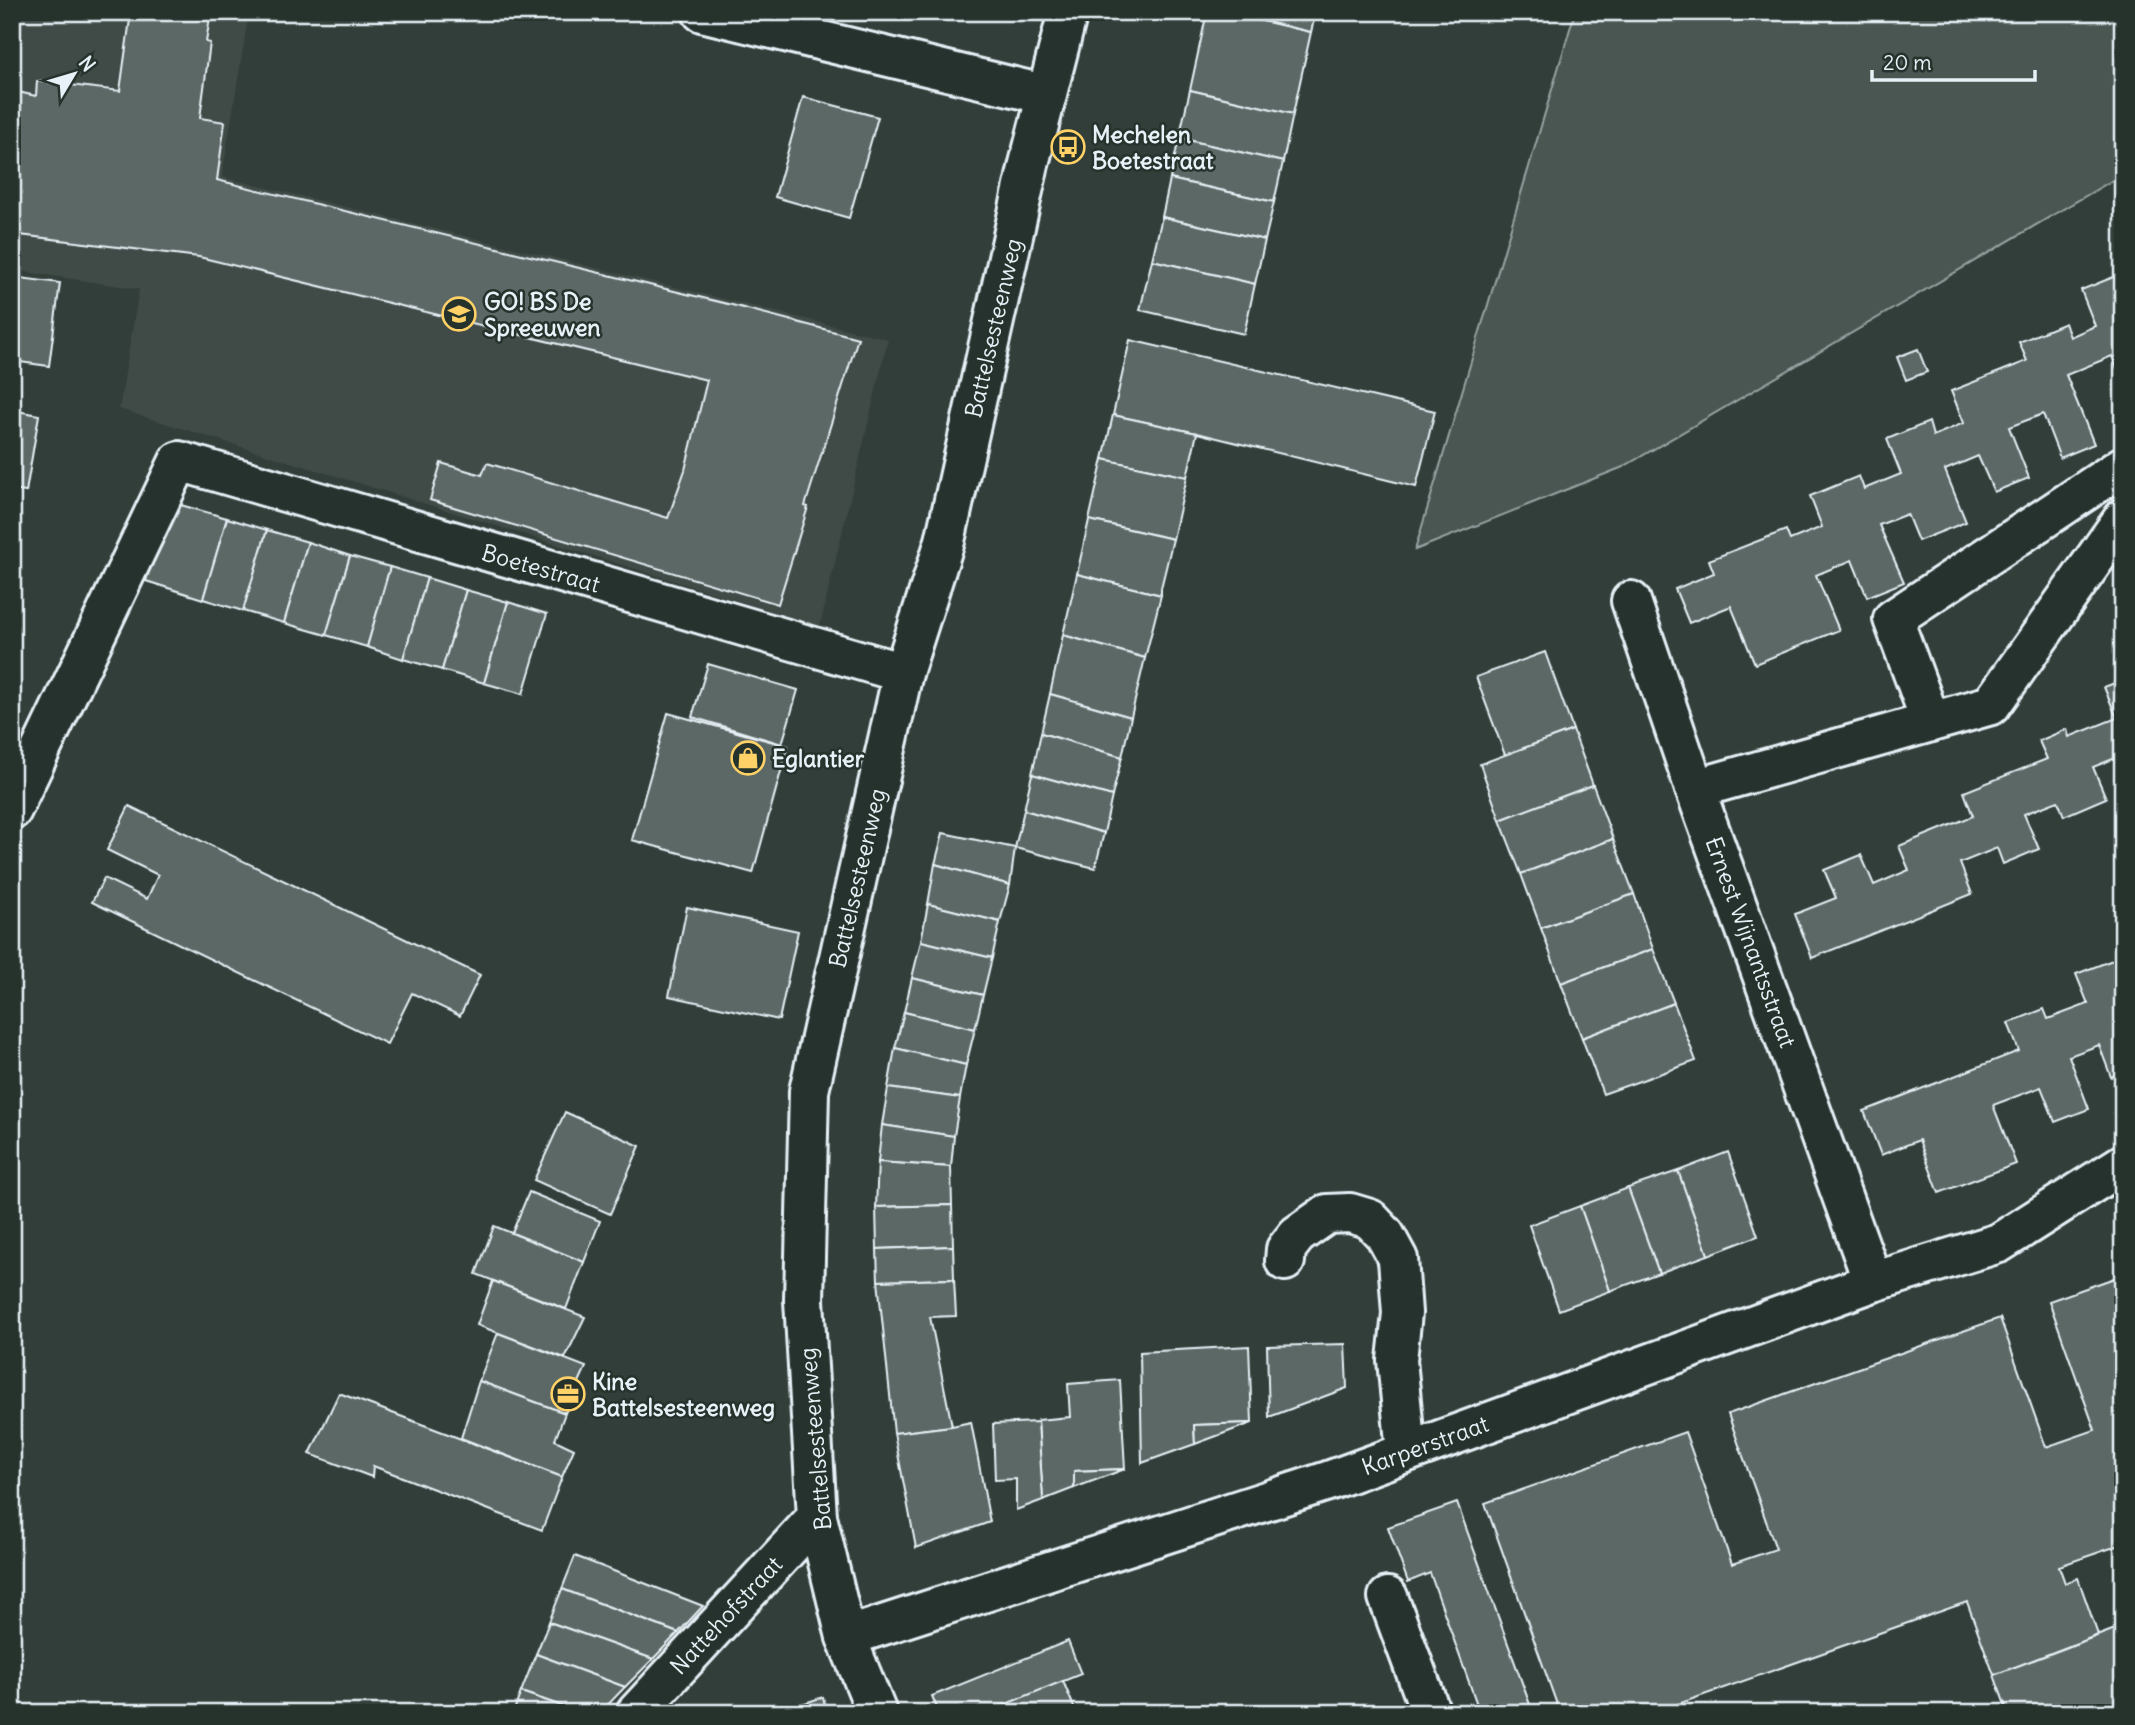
<svg xmlns="http://www.w3.org/2000/svg" width="2135" height="1725" font-family="Delius,sans-serif">
	<rect width="100%" height="100%" fill="#323e39"/>
	<filter id="ink" filterUnits="userSpaceOnUse"><feTurbulence type="fractalNoise" baseFrequency=".0143" numOctaves="2"/><feDisplacementMap in="SourceGraphic" scale="14" xChannelSelector="R" yChannelSelector="G"/><feConvolveMatrix kernelMatrix="1 2 1 2 8 2 1 2 1" color-interpolation-filters="sRGB"/></filter>
	<g filter="url(#ink)">
		<polygon fill="#3f4b46" points="12,12 249,12 222,177 888,339 820,626 119,409 139,289 12,270"/>
		<polygon fill="#495651" stroke="#98a4a4" stroke-width="2" points="1575,12 2123,12 2123,174 1623,467 1415,550"/>
		<g fill="#5c6865" stroke="#e8f1f8" stroke-width="2">
			<polygon points="131,12 211,12 206,42 210,43 200,118 225,122 217,180 732,305 858,338 805,506 808,507 778,604 430,500 441,463 482,475 487,463 668,518 685,470 707,380 199,257 12,234 12,146 18,92 36,96 37,81 120,91"/>
			<polygon points="1207,12 1224,12 1311,32 1293,114 1190,90"/>
			<polygon points="1224,12 1316,12 1311,32"/>
			<polygon points="1190,90 1293,114 1283,162 1179,138"/>
			<polygon points="803,97 878,117 849,218 775,197"/>
			<polygon points="1179,138 1283,162 1274,202 1170,179"/>
			<polygon points="1170,179 1274,202 1265,240 1162,217"/>
			<polygon points="1162,217 1265,240 1255,284 1152,260"/>
			<polygon points="1152,260 1255,284 1244,334 1140,310"/>
			<polygon points="2121,274 2123,278 2123,383 2112,356 2066,375 2094,444 2060,458 2043,414 2009,427 2029,478 1994,492 1978,456 1945,470 1966,522 1918,541 1907,514 1879,525 1904,582 1867,597 1852,560 1816,575 1839,630 1755,664 1731,606 1689,623 1675,589 1714,573 1709,560 1786,530 1790,540 1822,527 1810,496 1859,476 1864,489 1901,474 1887,439 1929,422 1933,436 1964,423 1951,391 2027,361 2019,342 2065,323 2070,337 2095,326 2081,290"/>
			<polygon points="12,277 60,283 49,366 12,361"/>
			<polygon points="1130,340 1435,411 1416,487 1197,433 1113,415"/>
			<polygon points="1918,349 1927,372 1906,380 1897,357"/>
			<polygon points="12,410 39,415 26,492 12,490"/>
			<polygon points="1113,415 1197,433 1187,477 1103,459"/>
			<polygon points="1103,459 1187,477 1173,539 1089,520"/>
			<polygon points="170,502 227,518 203,599 146,581"/>
			<polygon points="227,518 267,530 243,611 203,599"/>
			<polygon points="1089,520 1173,539 1161,588 1161,595 1077,574"/>
			<polygon points="267,530 308,542 284,623 243,611"/>
			<polygon points="308,542 350,556 326,635 284,623"/>
			<polygon points="350,556 390,567 367,647 326,635"/>
			<polygon points="390,567 427,578 403,659 367,647"/>
			<polygon points="1077,574 1161,595 1145,658 1063,635"/>
			<polygon points="427,578 466,590 442,670 403,659"/>
			<polygon points="466,590 508,602 484,683 442,670"/>
			<polygon points="508,602 547,614 523,694 484,683"/>
			<polygon points="1063,635 1145,658 1131,717 1050,694"/>
			<polygon points="1545,652 1573,730 1505,755 1476,677"/>
			<polygon points="708,664 798,690 782,744 692,717"/>
			<polygon points="2123,680 2123,755 2093,767 2106,798 2064,816 2058,801 2024,814 2039,849 2003,864 1997,848 1960,863 1972,894 1812,958 1795,914 1836,898 1824,870 1861,855 1874,885 1909,870 1899,846 1973,816 1964,792 2047,759 2039,741 2067,729 2069,737 2117,718 2104,687"/>
			<polygon points="1050,694 1131,717 1122,757 1041,733"/>
			<polygon points="668,713 788,746 753,873 632,840"/>
			<polygon points="1573,730 1593,785 1500,820 1480,764"/>
			<polygon points="1041,733 1122,757 1112,796 1032,774"/>
			<polygon points="1032,774 1112,796 1104,833 1024,810"/>
			<polygon points="1593,785 1613,839 1521,874 1500,820"/>
			<polygon points="129,806 480,975 460,1016 412,993 387,1044 92,902 104,878 147,899 158,875 107,850"/>
			<polygon points="1024,810 1104,833 1095,868 1015,848"/>
			<polygon points="943,833 1015,848 1010,885 935,864"/>
			<polygon points="1613,839 1634,894 1541,928 1521,874"/>
			<polygon points="935,864 1010,885 1000,922 928,904"/>
			<polygon points="1634,894 1653,949 1561,983 1541,928"/>
			<polygon points="928,904 1000,922 992,958 921,941"/>
			<polygon points="687,907 798,931 779,1020 669,996"/>
			<polygon points="921,941 992,958 983,995 912,978"/>
			<polygon points="1653,949 1674,1003 1582,1038 1561,983"/>
			<polygon points="2123,956 2123,1072 2111,1077 2099,1045 2069,1056 2089,1109 2055,1122 2041,1087 1993,1105 2016,1164 1939,1193 1919,1140 1881,1155 1864,1111 2019,1051 2008,1023 2044,1009 2048,1019 2088,1004 2076,974"/>
			<polygon points="912,978 983,995 975,1029 904,1012"/>
			<polygon points="1674,1003 1696,1061 1603,1094 1582,1038"/>
			<polygon points="904,1012 975,1029 966,1065 895,1048"/>
			<polygon points="895,1048 966,1065 960,1098 888,1088"/>
			<polygon points="888,1088 960,1098 954,1136 882,1125"/>
			<polygon points="565,1112 640,1146 610,1214 534,1180"/>
			<polygon points="882,1125 954,1136 951,1167 878,1162"/>
			<polygon points="1728,1152 1758,1236 1708,1255 1678,1171"/>
			<polygon points="878,1162 951,1167 952,1205 876,1207"/>
			<polygon points="1678,1171 1708,1255 1659,1273 1628,1188"/>
			<polygon points="1628,1188 1659,1273 1610,1291 1580,1206"/>
			<polygon points="529,1192 600,1221 584,1262 512,1233"/>
			<polygon points="952,1205 953,1246 877,1249 876,1207"/>
			<polygon points="1580,1206 1610,1291 1559,1310 1529,1225"/>
			<polygon points="494,1226 584,1262 566,1309 476,1274"/>
			<polygon points="953,1246 954,1279 878,1281 877,1249"/>
			<polygon points="2123,1275 2123,1544 2059,1566 2065,1583 2078,1578 2098,1635 1994,1675 1967,1602 1653,1713 1560,1713 1485,1503 1685,1432 1732,1564 1776,1549 1728,1414 2000,1318 2046,1447 2095,1430 2049,1301"/>
			<polygon points="954,1279 956,1316 930,1317 952,1426 894,1433 878,1281"/>
			<polygon points="493,1281 585,1317 565,1358 477,1325"/>
			<polygon points="498,1333 586,1367 565,1413 479,1381"/>
			<polygon points="1345,1344 1347,1388 1269,1417 1267,1346"/>
			<polygon points="1249,1346 1252,1423 1194,1425 1195,1444 1142,1463 1140,1352"/>
			<polygon points="1120,1380 1125,1469 1074,1471 1074,1488 1043,1500 1038,1420 1070,1417 1068,1384"/>
			<polygon points="479,1381 565,1413 555,1440 574,1449 562,1477 461,1438"/>
			<polygon points="339,1393 562,1477 542,1530 373,1466 372,1477 310,1454"/>
			<polygon points="971,1422 990,1522 916,1548 894,1433 952,1426"/>
			<polygon points="1038,1422 1043,1500 1016,1510 1016,1479 995,1480 993,1424"/>
			<polygon points="1252,1423 1195,1444 1194,1425"/>
			<polygon points="1125,1469 1074,1488 1074,1471"/>
			<polygon points="1457,1503 1533,1713 1480,1713 1430,1573 1408,1582 1388,1527"/>
			<polygon points="575,1556 703,1606 678,1633 562,1589"/>
			<polygon points="562,1589 678,1633 653,1659 549,1622"/>
			<polygon points="549,1622 653,1659 625,1687 536,1654"/>
			<polygon points="2123,1626 2123,1713 2008,1713 1994,1675"/>
			<polygon points="1068,1641 1081,1674 984,1713 939,1713 932,1696"/>
			<polygon points="536,1654 625,1687 600,1713 582,1713 521,1692"/>
			<polygon points="1063,1681 1076,1712 1074,1713 984,1713"/>
			<polygon points="521,1692 582,1713 513,1713"/>
			<polygon points="823,1697 827,1713 774,1713"/>
		</g>
		<g fill="none" stroke-linecap="round" stroke-linejoin="round">
			<defs>
				<g id="minor">
					<polyline points="702,12 1047,95"/>
					<polyline points="1631,601 1695,789 1873,1282"/>
					<polyline points="1931,722 1893,619 2123,466"/>
					<polyline points="1695,789 1991,705 2123,519"/>
					<polyline points="12,810 179,461 903,673"/>
					<polyline points="1285,1261 1286,1249 1297,1235 1327,1214 1350,1213 1370,1219 1385,1235 1398,1259 1402,1313 1397,1360 1406,1452"/>
					<polyline points="1388,1597 1431,1713"/>
					<polyline points="846,1637 1328,1481 1873,1282 1999,1243 2123,1164"/>
					<polyline points="636,1713 817,1517"/>
				</g>
				<polyline id="major" points="877,1713 846,1637 817,1517 804,1300 809,1091 903,673 945,541 1029,164 1068,12"/>
			</defs>
			<use href="#minor" stroke="#e8f1f8" stroke-width="44"/>
			<use href="#major" stroke="#e8f1f8" stroke-width="44"/>
			<use href="#minor" stroke="#26332d" stroke-width="38"/>
			<use href="#major" stroke="#26332d" stroke-width="38"/>
		</g>
	</g>
	<defs>
		<symbol id="bus-ring" viewBox="-11 -11 22 22"><circle r="9.5" fill="#26332d" stroke="#ffd166" stroke-width="1.5"/><path d="M-5-6H5V4H4V6H2V4H-2V6H-4V4H-5ZM-3.5-4V0h7V-4ZM-3.5 1.2v1.5H-2V1.2ZM2 1.2v1.5H3.5V1.2Z" fill="#ffd166"/></symbol>
		<symbol id="school-ring" viewBox="-11 -11 22 22"><circle r="9.5" fill="#26332d" stroke="#ffd166" stroke-width="1.5"/><path d="M0-5L7-2L0 1L-7-2ZM-4 1L0 2.5L4 1V4Q0 6-4 4Z" fill="#ffd166"/></symbol>
		<symbol id="shop-ring" viewBox="-11 -11 22 22"><circle r="9.5" fill="#26332d" stroke="#ffd166" stroke-width="1.5"/><path d="M-5-2.5h2.3a2.7 3.5 0 0 1 5.4 0H5L5.5 6h-11ZM-1.5-2.5h3a1.5 2.3 0 0 0-3 0Z" fill="#ffd166"/></symbol>
		<symbol id="office-ring" viewBox="-11 -11 22 22"><circle r="9.5" fill="#26332d" stroke="#ffd166" stroke-width="1.5"/><path d="M-6-3h4V-5.5h4V-3h4V5H-6ZM-1-4.5V-3h2v-1.5ZM-6 0V1H6V0Z" fill="#ffd166"/></symbol>
	</defs>
	<g fill-rule="evenodd">
		<use href="#bus-ring" x="1049" y="128" width="38" height="38"/>
		<use href="#school-ring" x="440" y="295" width="38" height="38"/>
		<use href="#shop-ring" x="729" y="739" width="38" height="38"/>
		<use href="#office-ring" x="549" y="1375" width="38" height="38"/>
	</g>
	<g text-anchor="middle" dominant-baseline="central" stroke-width="5" stroke-linejoin="round" paint-order="stroke">
		<g font-size="23" font-weight="bold" fill="#e8f1f8" stroke="#26332d" text-anchor="start">
			<text x="1092" y="134">Mechelen<tspan x="1092" dy="26">Boetestraat</tspan></text>
			<text x="484" y="301">GO! BS De<tspan x="484" dy="26">Spreeuwen</tspan></text>
			<text x="772" y="758">Eglantier</text>
			<text x="592" y="1381">Kine<tspan x="592" dy="26">Battelsesteenweg</tspan></text>
		</g>
		<g font-size="23" fill="#e8f1f8" stroke="#26332d">
			<text transform="translate(993 328) rotate(-77)">Battelsesteenweg</text>
			<text transform="translate(541 568) rotate(16)">Boetestraat</text>
			<text transform="translate(857 878) rotate(-77)">Battelsesteenweg</text>
			<text transform="translate(1751 942) rotate(70)">Ernest Wijnantsstraat</text>
			<text transform="translate(815 1439) rotate(-95)">Battelsesteenweg</text>
			<text transform="translate(1425 1445) rotate(-20)">Karperstraat</text>
			<text transform="translate(726 1615) rotate(-47)">Nattehofstraat</text>
		</g>
	</g>
	<rect width="2135" height="1725" fill="none" stroke="#26332d" stroke-width="42"/>
	<rect x="21" y="21" width="2093" height="1683" fill="none" stroke="#e8f1f8" stroke-width="2.5" filter="url(#ink)"/>
	<g transform="translate(74 74) rotate(52)" stroke="#26332d" stroke-width="5" paint-order="stroke">
	<path d="M0-5L12 26L0 18L-12 26Z" fill="#e8f1f8"/>
	<text y="-10" font-size="19" font-weight="bold" text-anchor="middle" fill="#e8f1f8">N</text>
	</g>
	<path d="M1872 70v10h163v-10" fill="none" stroke="#e8f1f8" stroke-width="3.5"/>
	<text x="1883" y="70" font-size="21" fill="#e8f1f8" stroke="#26332d" stroke-width="5" paint-order="stroke">20 m</text>
</svg>
